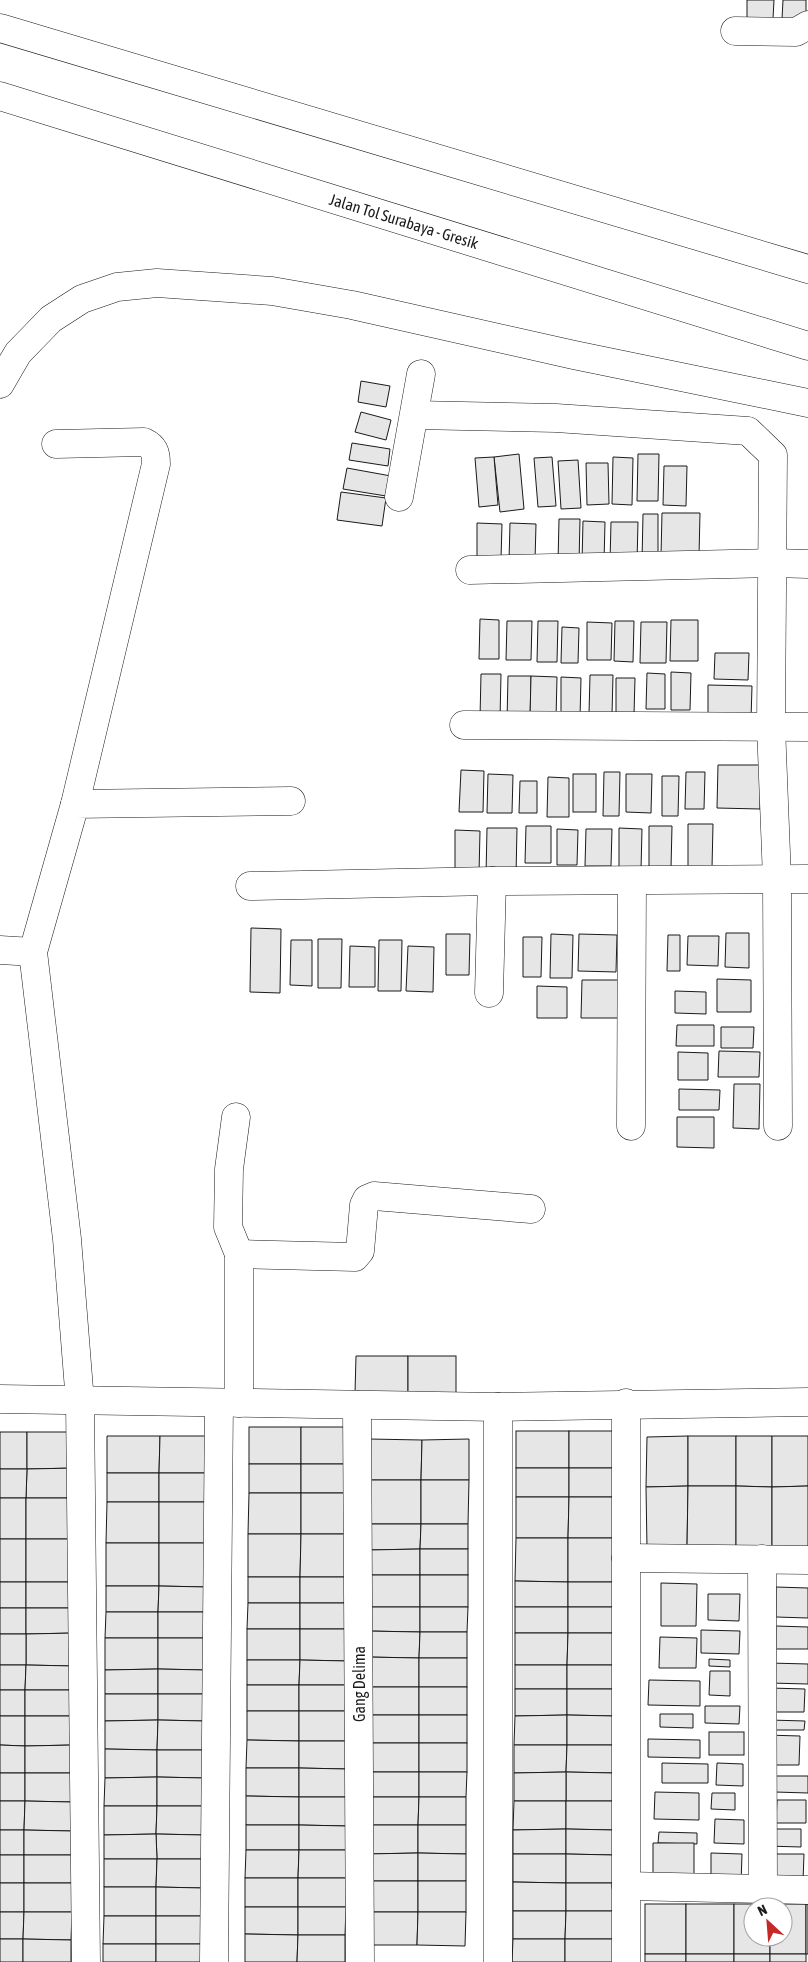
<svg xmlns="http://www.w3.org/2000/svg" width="808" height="1962" font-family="'Asap Condensed',sans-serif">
	<rect width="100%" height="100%" fill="#fff"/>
	<g fill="#e6e6e6" stroke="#1a1a1a">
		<polygon points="747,0 774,0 773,19 747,18"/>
		<polygon points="783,0 806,0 806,20 782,19"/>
		<polygon points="361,381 390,386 386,407 358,402"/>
		<polygon points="361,412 391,420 386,440 355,432"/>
		<polygon points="352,443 390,449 388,466 349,460"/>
		<polygon points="519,454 524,509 500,512 494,457"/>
		<polygon points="638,454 659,454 658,501 637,501"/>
		<polygon points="494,457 498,505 479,507 475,458"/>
		<polygon points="552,457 556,506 538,507 534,458"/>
		<polygon points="613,457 633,458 632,505 612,504"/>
		<polygon points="578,460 581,508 561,509 558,461"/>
		<polygon points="586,463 608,463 609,504 587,505"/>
		<polygon points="664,466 687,466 686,506 663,505"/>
		<polygon points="347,468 391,476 386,496 343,489"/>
		<polygon points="341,492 386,498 382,526 337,520"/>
		<polygon points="662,513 700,513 699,556 661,555"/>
		<polygon points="643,514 658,514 658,561 642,561"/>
		<polygon points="559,519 580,519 579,563 558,563"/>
		<polygon points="583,521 605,522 604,562 582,562"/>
		<polygon points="611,522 638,522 637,562 610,562"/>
		<polygon points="477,523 502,524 501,559 477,559"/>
		<polygon points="510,523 536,524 535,561 509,561"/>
		<polygon points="480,619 499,620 499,659 479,659"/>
		<polygon points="671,620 698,620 698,661 670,661"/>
		<polygon points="507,621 532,621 531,660 506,660"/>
		<polygon points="538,621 558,621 557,662 537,662"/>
		<polygon points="615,621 634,621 633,662 614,661"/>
		<polygon points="587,622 612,623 611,660 587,660"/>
		<polygon points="641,622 667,622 666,663 640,663"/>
		<polygon points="562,627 579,628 578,663 561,663"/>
		<polygon points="715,653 749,653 748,680 714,679"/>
		<polygon points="671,672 691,673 690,710 671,710"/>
		<polygon points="647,673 665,674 665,709 646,709"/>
		<polygon points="481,674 501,674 500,719 480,718"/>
		<polygon points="590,675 613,675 612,715 589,714"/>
		<polygon points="508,676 531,676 530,721 507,721"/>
		<polygon points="531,676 557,677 556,719 530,718"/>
		<polygon points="561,677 581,678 580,718 561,717"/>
		<polygon points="616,678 635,678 634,715 616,715"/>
		<polygon points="708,685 752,686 751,720 708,719"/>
		<polygon points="718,765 761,765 760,809 717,808"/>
		<polygon points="461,770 484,771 483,812 459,812"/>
		<polygon points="604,772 620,772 619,816 603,816"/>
		<polygon points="686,772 705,772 704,809 685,809"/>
		<polygon points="488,774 513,775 512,813 487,813"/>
		<rect x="573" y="774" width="23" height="38"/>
		<polygon points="626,774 652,774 651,813 626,812"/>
		<polygon points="662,776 679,776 678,816 662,816"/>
		<polygon points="548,777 569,778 569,817 547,817"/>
		<polygon points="520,781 537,781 537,813 519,813"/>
		<polygon points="688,824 713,824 712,868 688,868"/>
		<polygon points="526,826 551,826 551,863 525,863"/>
		<polygon points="649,826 672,826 671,868 649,867"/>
		<polygon points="487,828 517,828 516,876 486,875"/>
		<polygon points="619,828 642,829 641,870 619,869"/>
		<polygon points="557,829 578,830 577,865 557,865"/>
		<polygon points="586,829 612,829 611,866 585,866"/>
		<polygon points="455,830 480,831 479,874 455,873"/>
		<polygon points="251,928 281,929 280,993 250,992"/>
		<polygon points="726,933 749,933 749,968 725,967"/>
		<polygon points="446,934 470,934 469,975 446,975"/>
		<polygon points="551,934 573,935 572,978 550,978"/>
		<polygon points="579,934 617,935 616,972 578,971"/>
		<polygon points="668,935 680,935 680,971 667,971"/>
		<polygon points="688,936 719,936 718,966 687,965"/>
		<polygon points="523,937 542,937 541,977 523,977"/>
		<polygon points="318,939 342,939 341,988 318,988"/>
		<polygon points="291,940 312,940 312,986 290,985"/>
		<polygon points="379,940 402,940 401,991 378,991"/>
		<polygon points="350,946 375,947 375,987 349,987"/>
		<polygon points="408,946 434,947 433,992 406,991"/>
		<polygon points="717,979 751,980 751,1012 717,1012"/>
		<polygon points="582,980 622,980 621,1018 581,1018"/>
		<polygon points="537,986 567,987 567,1018 537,1018"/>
		<polygon points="675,991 706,992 706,1014 675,1013"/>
		<polygon points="677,1025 714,1025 714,1046 676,1046"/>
		<polygon points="721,1027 754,1027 753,1048 721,1048"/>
		<polygon points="719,1051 760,1052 759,1077 718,1077"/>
		<polygon points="678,1052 708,1053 708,1080 678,1080"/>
		<polygon points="734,1084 760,1084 759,1129 733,1128"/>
		<polygon points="679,1089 720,1090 719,1110 679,1110"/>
		<polygon points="677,1117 714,1117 714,1148 677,1147"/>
		<polygon points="356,1356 408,1356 408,1393 355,1393"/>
		<rect x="408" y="1356" width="48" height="37"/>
		<rect x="249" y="1427" width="52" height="37"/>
		<polygon points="301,1427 350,1427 349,1464 301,1464"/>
		<rect x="516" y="1431" width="53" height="37"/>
		<rect x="569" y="1431" width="48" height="37"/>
		<rect x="0" y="1432" width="27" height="37"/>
		<polygon points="27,1432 75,1432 75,1468 27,1469"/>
		<polygon points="107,1436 160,1436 159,1473 107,1473"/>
		<polygon points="160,1436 207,1436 207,1473 159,1473"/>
		<polygon points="688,1436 688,1486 646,1487 647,1437"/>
		<rect x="688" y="1436" width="48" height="50"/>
		<polygon points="736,1436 772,1436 772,1487 736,1486"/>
		<polygon points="772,1436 808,1436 808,1486 772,1487"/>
		<polygon points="369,1439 422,1440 421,1480 368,1480"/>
		<polygon points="469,1439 469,1480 421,1480 422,1440"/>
		<rect x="249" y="1464" width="52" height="29"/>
		<rect x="301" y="1464" width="48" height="29"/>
		<polygon points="75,1468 74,1498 26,1498 27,1469"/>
		<rect x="516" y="1468" width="53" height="29"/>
		<rect x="569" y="1468" width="48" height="29"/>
		<polygon points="0,1469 27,1469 26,1498 0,1498"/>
		<rect x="107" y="1473" width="52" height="29"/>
		<rect x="159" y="1473" width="48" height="29"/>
		<rect x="368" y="1480" width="53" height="44"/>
		<polygon points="421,1480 469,1480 468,1524 421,1524"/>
		<polygon points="688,1486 687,1548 647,1548 646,1487"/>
		<polygon points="688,1486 736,1486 736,1548 687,1548"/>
		<polygon points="736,1486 772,1487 772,1548 736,1548"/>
		<polygon points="808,1486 808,1548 772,1548 772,1487"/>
		<polygon points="249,1493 301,1493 301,1534 248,1534"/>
		<rect x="301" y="1493" width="48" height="41"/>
		<polygon points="516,1497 569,1497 568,1538 516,1538"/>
		<polygon points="569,1497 617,1497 616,1538 568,1538"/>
		<rect x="0" y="1498" width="26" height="41"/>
		<rect x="26" y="1498" width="48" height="41"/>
		<polygon points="107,1502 159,1502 159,1543 106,1543"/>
		<rect x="159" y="1502" width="48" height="41"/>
		<polygon points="368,1524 421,1524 420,1549 368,1550"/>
		<polygon points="421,1524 468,1524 468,1549 420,1549"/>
		<polygon points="248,1534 301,1534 300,1577 248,1577"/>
		<polygon points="301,1534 349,1534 348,1577 300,1577"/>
		<polygon points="516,1538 568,1538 568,1582 515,1581"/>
		<rect x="568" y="1538" width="48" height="44"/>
		<rect x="0" y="1539" width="26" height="43"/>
		<rect x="26" y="1539" width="48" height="43"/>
		<rect x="106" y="1543" width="53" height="43"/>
		<polygon points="159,1543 207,1543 207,1587 159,1586"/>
		<polygon points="420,1549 420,1575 368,1575 368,1550"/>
		<rect x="420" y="1549" width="48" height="26"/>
		<rect x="368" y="1575" width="52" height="32"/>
		<rect x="420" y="1575" width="48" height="32"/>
		<rect x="248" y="1577" width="52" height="26"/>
		<rect x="300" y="1577" width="48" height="26"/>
		<polygon points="515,1581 568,1582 568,1607 515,1607"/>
		<rect x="0" y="1582" width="26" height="26"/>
		<rect x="26" y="1582" width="48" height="26"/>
		<rect x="568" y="1582" width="48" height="25"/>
		<polygon points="661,1583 697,1584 696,1626 661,1626"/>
		<polygon points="106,1586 159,1586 158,1612 106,1612"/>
		<polygon points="159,1586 207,1587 206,1612 158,1612"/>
		<polygon points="776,1587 808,1588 808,1618 776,1617"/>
		<polygon points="708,1594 740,1594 739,1621 708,1620"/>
		<polygon points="248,1603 300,1603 300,1629 247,1629"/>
		<rect x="300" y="1603" width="48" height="26"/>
		<polygon points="368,1607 420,1607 420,1632 367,1631"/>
		<polygon points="420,1607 468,1607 467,1632 420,1632"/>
		<rect x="515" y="1607" width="53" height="26"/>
		<polygon points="568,1607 616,1607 615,1633 568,1633"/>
		<rect x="0" y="1608" width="26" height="26"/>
		<polygon points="26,1608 74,1608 74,1633 26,1634"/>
		<polygon points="106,1612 158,1612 158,1638 105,1638"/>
		<rect x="158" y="1612" width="48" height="26"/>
		<polygon points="776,1626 808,1627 808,1649 776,1649"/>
		<rect x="247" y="1629" width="53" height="31"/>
		<polygon points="300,1629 348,1629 348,1661 300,1660"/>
		<polygon points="701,1630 740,1631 739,1654 701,1653"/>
		<polygon points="367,1631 420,1632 419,1658 367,1657"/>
		<polygon points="420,1632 467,1632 467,1658 419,1658"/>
		<polygon points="74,1633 74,1666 26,1665 26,1634"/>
		<polygon points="515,1633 568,1633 567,1665 515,1665"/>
		<polygon points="568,1633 615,1633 615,1665 567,1665"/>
		<rect x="0" y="1634" width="26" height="31"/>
		<polygon points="660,1637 697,1638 696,1668 659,1668"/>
		<polygon points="105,1638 158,1638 158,1669 105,1670"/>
		<polygon points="158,1638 206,1638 206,1670 158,1669"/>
		<polygon points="367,1657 419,1658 419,1687 367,1687"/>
		<rect x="419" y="1658" width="48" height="29"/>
		<polygon points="709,1659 730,1660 730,1667 709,1666"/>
		<polygon points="247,1660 300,1660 299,1685 247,1685"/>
		<polygon points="300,1660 348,1661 347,1685 299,1685"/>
		<polygon points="769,1663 808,1664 808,1684 769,1683"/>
		<polygon points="0,1665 26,1665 25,1690 0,1690"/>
		<polygon points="26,1665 74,1666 73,1690 25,1690"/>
		<rect x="515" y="1665" width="52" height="24"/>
		<rect x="567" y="1665" width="48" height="24"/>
		<polygon points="158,1669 158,1694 105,1694 105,1670"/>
		<polygon points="158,1669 206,1670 206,1694 158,1694"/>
		<polygon points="710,1671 730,1671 730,1696 709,1695"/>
		<polygon points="649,1680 700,1681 700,1706 648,1705"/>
		<rect x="247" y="1685" width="52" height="26"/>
		<rect x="299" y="1685" width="48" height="26"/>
		<polygon points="367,1687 419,1687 419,1715 366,1715"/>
		<rect x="419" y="1687" width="48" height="28"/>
		<polygon points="770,1688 805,1689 804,1712 769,1712"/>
		<polygon points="515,1689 567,1689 567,1715 515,1716"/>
		<polygon points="567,1689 615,1689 615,1716 567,1715"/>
		<rect x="0" y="1690" width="25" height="26"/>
		<rect x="25" y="1690" width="48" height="26"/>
		<polygon points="105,1694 158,1694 158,1720 105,1721"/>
		<polygon points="158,1694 206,1694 205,1721 158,1720"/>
		<polygon points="705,1706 740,1706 739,1724 705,1723"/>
		<polygon points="247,1711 299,1711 299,1741 247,1740"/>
		<rect x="299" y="1711" width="48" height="30"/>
		<polygon points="660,1714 693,1714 693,1728 660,1727"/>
		<rect x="366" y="1715" width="53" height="28"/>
		<rect x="419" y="1715" width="48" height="28"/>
		<polygon points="567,1715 567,1745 514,1745 515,1716"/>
		<polygon points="567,1715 615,1716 615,1745 567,1745"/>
		<polygon points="0,1716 25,1716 25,1746 0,1745"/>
		<polygon points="25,1716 73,1716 73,1745 25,1746"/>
		<polygon points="158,1720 157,1750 105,1749 105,1721"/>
		<polygon points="158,1720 205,1721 205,1750 157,1750"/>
		<polygon points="769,1720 805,1721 804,1730 769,1730"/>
		<rect x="709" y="1732" width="35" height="23"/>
		<polygon points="765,1735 800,1736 799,1765 765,1765"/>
		<polygon points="648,1739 700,1740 700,1758 648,1757"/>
		<polygon points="247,1740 299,1741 299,1768 246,1768"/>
		<polygon points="299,1741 347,1741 347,1769 299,1768"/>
		<rect x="366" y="1743" width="53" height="29"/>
		<rect x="419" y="1743" width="48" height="29"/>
		<polygon points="0,1745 25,1746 25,1773 0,1773"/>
		<polygon points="73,1745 73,1773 25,1773 25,1746"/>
		<polygon points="514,1745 567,1745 566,1772 514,1773"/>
		<polygon points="567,1745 615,1745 614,1773 566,1772"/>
		<polygon points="105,1749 157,1750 157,1777 105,1778"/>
		<polygon points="157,1750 205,1750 205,1778 157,1777"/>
		<polygon points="662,1763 708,1764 708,1783 662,1783"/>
		<polygon points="717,1763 743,1764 743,1786 716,1785"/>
		<polygon points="246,1768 299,1768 299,1797 246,1796"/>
		<polygon points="299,1768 347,1769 347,1797 299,1797"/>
		<rect x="366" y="1772" width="53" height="25"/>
		<polygon points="419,1772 467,1772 466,1797 419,1797"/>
		<polygon points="566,1772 614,1773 614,1801 566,1801"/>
		<polygon points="566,1772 566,1801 514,1801 514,1773"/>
		<rect x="0" y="1773" width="25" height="28"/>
		<polygon points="25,1773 73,1773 72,1802 25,1801"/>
		<polygon points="776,1776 808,1776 808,1793 775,1792"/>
		<polygon points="157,1777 157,1806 104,1806 105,1778"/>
		<polygon points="157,1777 205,1778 205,1806 157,1806"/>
		<polygon points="655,1792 699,1793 699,1820 654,1819"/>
		<polygon points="712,1793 735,1793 735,1810 711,1809"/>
		<polygon points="246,1796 299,1797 299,1825 246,1825"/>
		<polygon points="299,1797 347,1797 347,1826 299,1825"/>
		<polygon points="366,1797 419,1797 418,1825 366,1825"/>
		<polygon points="419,1797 466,1797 466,1825 418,1825"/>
		<polygon points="777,1800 806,1800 806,1823 776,1823"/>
		<polygon points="0,1801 25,1801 24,1830 0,1830"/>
		<polygon points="25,1801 72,1802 72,1831 24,1830"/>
		<polygon points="514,1801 566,1801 566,1829 513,1830"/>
		<polygon points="566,1801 614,1801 614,1830 566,1829"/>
		<polygon points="104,1806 157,1806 156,1834 104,1835"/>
		<polygon points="157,1806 205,1806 204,1835 156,1834"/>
		<polygon points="715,1819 744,1820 744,1844 714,1843"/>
		<rect x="246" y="1825" width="53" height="25"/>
		<polygon points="299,1825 347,1826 346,1850 299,1850"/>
		<polygon points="366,1825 418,1825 418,1853 365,1854"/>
		<polygon points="418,1825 466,1825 466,1854 418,1853"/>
		<polygon points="566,1829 566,1854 513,1854 513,1830"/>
		<polygon points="566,1829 614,1830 614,1855 566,1854"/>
		<polygon points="766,1829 801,1829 801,1847 766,1846"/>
		<rect x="0" y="1830" width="24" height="25"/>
		<polygon points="24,1830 72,1831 72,1855 24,1855"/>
		<polygon points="659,1832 697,1833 697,1844 658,1843"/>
		<polygon points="156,1834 204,1835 205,1859 157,1859"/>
		<polygon points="156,1834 157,1859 104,1859 104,1835"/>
		<polygon points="653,1843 694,1843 694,1876 653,1875"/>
		<polygon points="246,1850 299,1850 298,1878 245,1878"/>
		<polygon points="299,1850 346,1850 346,1878 298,1878"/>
		<polygon points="418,1853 418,1881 365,1881 365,1854"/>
		<polygon points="418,1853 466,1854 466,1881 418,1881"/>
		<polygon points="711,1853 742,1854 741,1884 711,1883"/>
		<polygon points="513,1854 566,1854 566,1883 513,1882"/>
		<polygon points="566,1854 614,1855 614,1883 566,1883"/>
		<polygon points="769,1854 804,1854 803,1881 769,1880"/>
		<rect x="0" y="1855" width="24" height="28"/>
		<rect x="24" y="1855" width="48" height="28"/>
		<polygon points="104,1859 157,1859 156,1887 104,1887"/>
		<polygon points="157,1859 205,1859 204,1888 156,1887"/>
		<rect x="245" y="1878" width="53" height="29"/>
		<rect x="298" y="1878" width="48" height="29"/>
		<rect x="365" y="1881" width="53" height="31"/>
		<rect x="418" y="1881" width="48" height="31"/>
		<polygon points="513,1882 566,1883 566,1911 513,1911"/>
		<rect x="0" y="1883" width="24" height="29"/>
		<rect x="24" y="1883" width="48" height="29"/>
		<polygon points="566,1883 614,1883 613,1911 566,1911"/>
		<rect x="104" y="1887" width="52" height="29"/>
		<polygon points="156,1887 204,1888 204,1916 156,1916"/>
		<rect x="645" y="1904" width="41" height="50"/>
		<rect x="686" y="1904" width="48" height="50"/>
		<polygon points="734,1904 770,1904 770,1907 753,1907 753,1937 770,1937 770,1954 734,1954"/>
		<polygon points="770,1904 806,1904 806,1954 770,1954 770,1937 783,1937 783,1907 770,1907"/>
		<rect x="806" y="1904" width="2" height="50"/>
		<polygon points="245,1907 298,1907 298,1935 245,1934"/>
		<polygon points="298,1907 346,1907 345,1935 298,1935"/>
		<polygon points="513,1911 566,1911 565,1939 513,1939"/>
		<polygon points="566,1911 613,1911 613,1939 565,1939"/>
		<polygon points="0,1912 24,1912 23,1939 0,1939"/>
		<polygon points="24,1912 72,1912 71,1940 23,1939"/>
		<polygon points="365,1912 418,1912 417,1945 365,1945"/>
		<polygon points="418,1912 466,1912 465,1946 417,1945"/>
		<polygon points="104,1916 156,1916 156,1944 103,1944"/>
		<rect x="156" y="1916" width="48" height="28"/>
		<polygon points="245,1934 298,1935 297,1962 245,1962"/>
		<polygon points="298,1935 345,1935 345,1962 297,1962"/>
		<rect x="0" y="1939" width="23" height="23"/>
		<polygon points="23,1939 71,1940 71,1962 23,1962"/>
		<polygon points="513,1939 565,1939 565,1962 512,1962"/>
		<rect x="565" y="1939" width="48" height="23"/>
		<rect x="103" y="1944" width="53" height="18"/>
		<rect x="156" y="1944" width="48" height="18"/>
		<rect x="645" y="1954" width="41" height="8"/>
		<rect x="686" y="1954" width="48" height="8"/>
		<rect x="734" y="1954" width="36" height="8"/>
		<rect x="770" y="1954" width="36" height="8"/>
	</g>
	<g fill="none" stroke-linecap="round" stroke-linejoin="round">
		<defs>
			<g id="minor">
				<polyline points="735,31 796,32 808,25"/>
				<polyline points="0,384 18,353 51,319 82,299 117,287 157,283 272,291 352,305 574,355 808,403"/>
				<polyline points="415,415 556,418 748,431 773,455 771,726 777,879 778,1126"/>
				<path d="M 56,444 L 144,442 C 154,447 156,452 156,464 L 75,804"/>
				<polyline points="399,497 421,374"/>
				<polyline points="470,570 773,563 808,564"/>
				<polyline points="464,725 808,727"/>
				<polyline points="250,886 492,881 808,879"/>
				<polyline points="0,950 33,952"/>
				<polyline points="489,993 492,881"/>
				<polyline points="236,1117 229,1169 228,1227 239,1254 239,1403"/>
				<polyline points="631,1126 632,881"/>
				<polyline points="239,1254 355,1257 360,1251 364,1205 367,1199 374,1196 531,1209"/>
				<polyline points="0,1399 498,1407 808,1402"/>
				<polyline points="626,1403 626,1962"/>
				<polyline points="357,1405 360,1962"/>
				<polyline points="626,1558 808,1560"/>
				<polyline points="762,1559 763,1888"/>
				<polyline points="626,1886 808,1890"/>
				<polyline points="86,1962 80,1402 67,1239 33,952 75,804 291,801"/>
				<polyline points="214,1962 219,1403"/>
				<polyline points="498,1962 498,1407"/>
			</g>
			<g id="highway">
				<polyline points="0,28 808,269"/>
				<polyline points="0,96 808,346"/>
			</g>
		</defs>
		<use href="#minor" stroke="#1a1a1a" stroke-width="29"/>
		<use href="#highway" stroke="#1a1a1a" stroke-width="29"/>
		<use href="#minor" stroke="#fff" stroke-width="28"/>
		<use href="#highway" stroke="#fff" stroke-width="28"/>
	</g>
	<g text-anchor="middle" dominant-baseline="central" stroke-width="4" stroke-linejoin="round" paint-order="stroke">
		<g font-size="16" fill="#1a1a1a" stroke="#fff">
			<text transform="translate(404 221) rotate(17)">Jalan Tol Surabaya - Gresik</text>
			<text transform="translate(359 1684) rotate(-90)">Gang Delima</text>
		</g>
	</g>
	<g transform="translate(768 1922) rotate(334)"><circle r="24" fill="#ffffff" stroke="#a3a3a3"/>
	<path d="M0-4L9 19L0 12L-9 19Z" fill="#c62828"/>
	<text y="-8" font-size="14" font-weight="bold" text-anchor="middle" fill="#1a1a1a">N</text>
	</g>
</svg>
